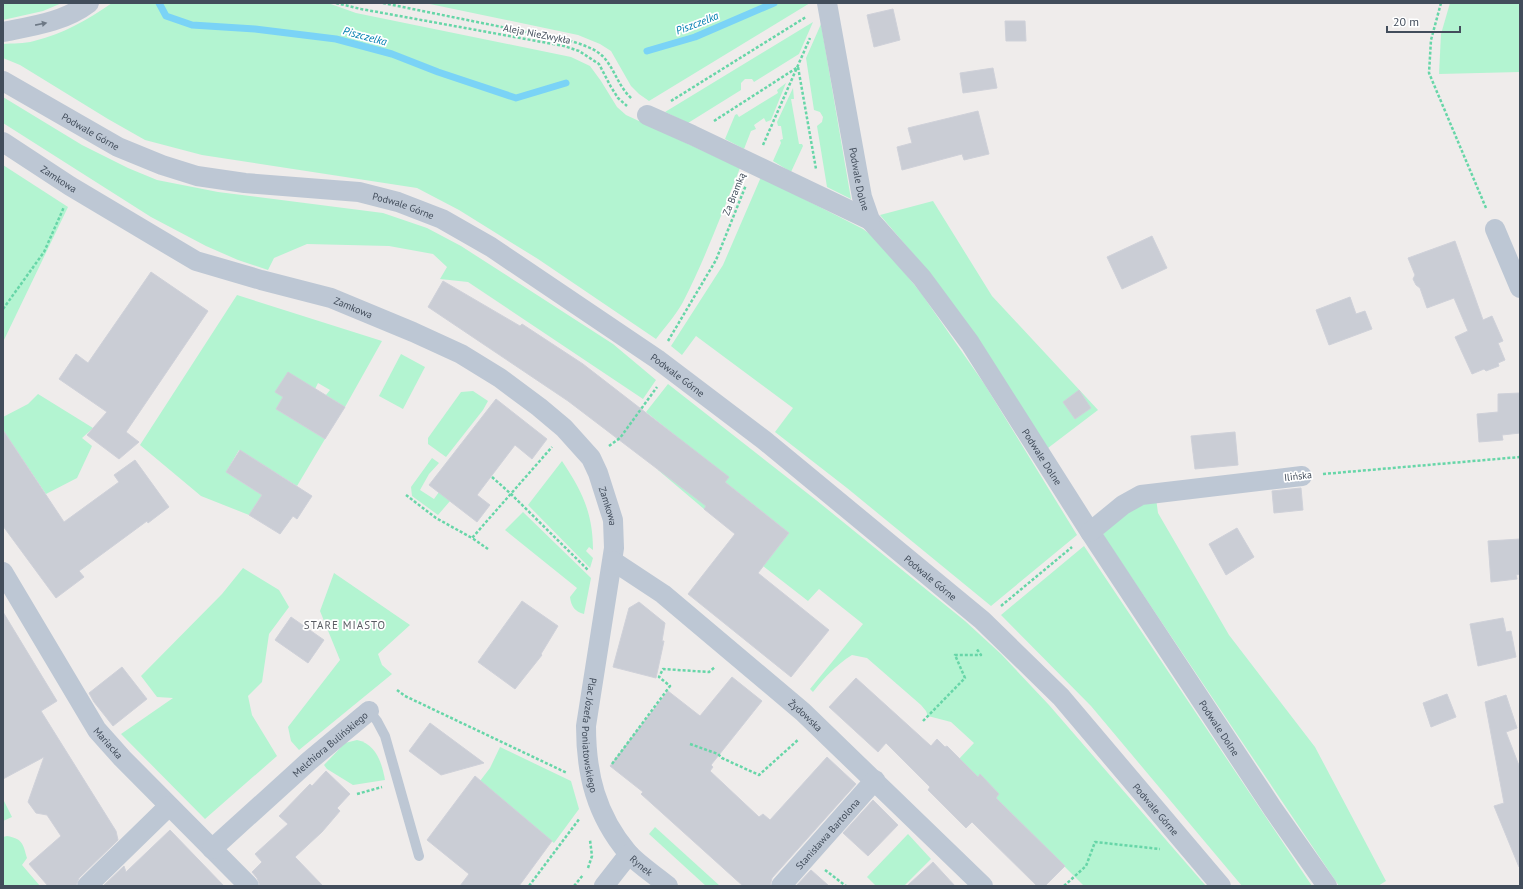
<svg xmlns="http://www.w3.org/2000/svg" width="1523" height="889" font-family="'PT Sans',sans-serif">
	<rect width="100%" height="100%" fill="#efeceb"/>
	<g fill="#b3f4d1">
		<polygon points="3,3 62,3 43,11 3,20"/>
		<path d="M 112,3 L 328,3 L 356,13 L 571,57 L 590,66 L 601,81 L 617,107 L 626,115 L 740,168 C 722,213 705,259 683,302 C 676,315 665,327 656,339 L 538,259 L 459,210 L 417,188 L 202,155 L 145,140 L 108,119 L 20,65 L 3,58 L 3,44 C 13,43 24,44 34,41 C 63,34 87,20 112,3 Z"/>
		<polygon points="425,3 534,3 537,4 538,3 810,3 649,101 639,94 631,86 611,51 600,44 578,35"/>
		<polygon points="1450,3 1520,3 1520,72 1439,74 1441,34"/>
		<polygon points="813,22 799,54 754,82 752,79 745,79 741,83 741,90 688,123 665,112"/>
		<polygon points="821,24 851,199 827,187 817,126 822,122 823,117 820,112 814,110 806,58"/>
		<polygon points="786,83 771,120 766,122 764,118 754,125 756,129 751,131 744,149 725,139 735,115 737,114 739,117 778,93 777,90"/>
		<polygon points="793,88 794,99 791,99 799,144 802,144 803,146 791,172 773,161 781,143 780,140 783,139 781,126 778,126 777,122"/>
		<polygon points="3,97 82,145 128,168 157,180 218,192 383,213 427,228 461,246 613,344 656,380 643,399 468,282 440,279 447,267 433,254 389,246 307,244 274,258 268,270 238,260 206,246 151,217 3,123"/>
		<polygon points="3,165 68,207 3,342"/>
		<polygon points="761,177 863,229 878,240 921,293 985,385 1077,535 991,606 847,488 775,432 793,408 696,336 682,355 671,346 723,265"/>
		<polygon points="933,201 992,296 1098,410 1048,448 926,269 880,215"/>
		<polygon points="237,295 382,341 345,407 326,395 330,390 318,383 315,389 283,397 276,409 325,439 297,486 239,450 226,472 262,495 249,515 201,496 140,445"/>
		<polygon points="401,354 425,367 403,409 379,396"/>
		<path d="M 668,384 L 816,500 L 965,621 L 1001,654 L 1049,705 L 1206,886 L 1084,886 L 996,798 L 999,794 L 980,775 L 976,778 L 958,760 L 974,743 L 951,722 L 928,716 L 926,711 L 921,705 L 867,658 L 852,655 C 836,665 825,677 813,692 L 810,689 L 863,624 L 819,589 L 808,601 L 763,566 L 789,533 L 725,482 L 704,509 L 658,470 L 681,440 L 646,412 Z"/>
		<polygon points="473,391 488,401 483,410 446,457 428,444 428,438 461,392"/>
		<polygon points="38,394 93,428 82,438 92,446 77,478 46,494 3,430 3,417 28,404"/>
		<polygon points="432,458 439,463 429,474 420,490 434,499 439,492 450,501 438,515 412,496 411,487"/>
		<path d="M 562,461 C 582,491 593,513 593,550 L 589,547 L 586,551 L 593,558 L 590,568 L 528,505 Z"/>
		<polygon points="1156,498 1158,513 1229,635 1315,747 1386,881 1378,886 1339,886 1103,535 1106,527 1141,499"/>
		<path d="M 523,512 L 591,578 L 584,614 C 575,612 571,606 570,597 L 577,588 L 505,530 Z"/>
		<polygon points="1084,546 1312,886 1242,886 1091,706 1001,615"/>
		<polygon points="243,568 279,590 289,607 269,634 262,682 248,696 252,715 277,756 205,819 121,734 173,698 157,697 141,676 222,594"/>
		<polygon points="334,573 410,625 378,654 382,665 392,674 299,750 291,741 288,727 340,660 320,611"/>
		<path d="M 357,740 C 376,744 382,763 385,780 L 353,785 L 327,769 L 324,765 L 345,743 Z"/>
		<polygon points="500,747 571,781 579,809 554,843 480,781 490,768"/>
		<polygon points="3,799 12,817 3,821"/>
		<polygon points="655,827 720,886 706,886 649,834"/>
		<polygon points="908,834 931,859 904,886 876,886 867,877"/>
		<path d="M 7,836 C 23,839 23,844 27,858 L 22,865 L 40,886 L 3,886 L 3,837 Z"/>
	</g>
	<g fill="none" stroke-linecap="round" stroke-linejoin="round">
		<g stroke="#7ad3f6" stroke-width="7">
			<polyline points="159,3 166,16 192,25 255,29 336,39 392,54 438,72 516,98 566,83"/>
			<polyline points="647,51 695,37 774,3"/>
		</g>
	</g>
	<g fill="#cacdd5" stroke="#cfd1d9">
		<polygon points="893,9 900,40 874,47 867,15"/>
		<polygon points="1005,21 1025,21 1026,41 1006,41"/>
		<polygon points="993,68 997,88 963,93 960,73"/>
		<polygon points="978,111 989,154 964,160 962,154 902,170 897,147 912,143 908,128"/>
		<polygon points="1152,236 1167,268 1122,289 1107,257"/>
		<polygon points="1455,241 1483,320 1492,316 1503,341 1498,343 1505,360 1498,363 1499,366 1486,371 1484,369 1472,374 1455,337 1468,331 1454,298 1427,308 1420,288 1416,285 1413,279 1415,275 1408,258"/>
		<polygon points="151,272 208,311 126,432 139,442 119,459 87,435 107,412 59,379 76,354 88,363"/>
		<polygon points="443,281 520,326 522,324 583,364 729,477 725,482 789,533 758,573 829,630 791,677 688,594 735,534 704,509 706,506 568,401 428,307"/>
		<polygon points="1350,297 1356,314 1365,311 1372,329 1329,345 1316,310"/>
		<polygon points="288,372 345,407 325,439 276,409 283,397 275,392"/>
		<polygon points="1079,390 1091,408 1075,419 1063,402"/>
		<polygon points="1520,393 1520,433 1502,435 1503,440 1479,442 1477,414 1498,412 1498,394"/>
		<polygon points="496,399 547,439 532,459 515,445 477,495 490,505 477,522 429,485"/>
		<polygon points="3,430 64,522 119,482 114,475 135,460 169,507 148,523 147,521 79,571 84,577 56,598 3,526"/>
		<polygon points="1235,432 1238,465 1195,469 1191,436"/>
		<polygon points="240,450 312,496 297,519 293,516 280,534 249,515 262,495 226,472"/>
		<polygon points="1301,488 1303,510 1274,513 1272,491"/>
		<polygon points="1237,528 1254,557 1226,575 1209,544"/>
		<polygon points="1520,539 1520,574 1516,575 1517,579 1491,582 1488,541"/>
		<polygon points="522,601 558,626 541,654 542,655 515,689 478,662"/>
		<polygon points="639,602 665,623 662,641 664,641 656,678 613,667 629,608"/>
		<polygon points="3,612 57,701 41,711 116,831 118,840 79,878 76,886 48,886 29,864 61,836 47,815 36,813 28,802 44,757 3,779"/>
		<polygon points="291,617 324,640 308,663 275,640"/>
		<polygon points="1503,618 1506,632 1511,631 1516,657 1478,666 1470,624"/>
		<polygon points="122,667 147,699 113,726 94,702 89,693"/>
		<polygon points="732,677 762,701 711,765 713,767 710,771 759,817 763,814 770,820 827,757 856,784 772,878 770,886 743,886 641,794 643,792 610,766 668,691 700,716"/>
		<polygon points="856,678 931,746 937,739 945,747 947,746 978,777 980,774 999,794 996,798 1065,866 1045,886 1037,886 972,822 966,828 928,790 930,787 886,743 878,752 829,707"/>
		<polygon points="1447,694 1456,717 1431,727 1423,703"/>
		<polygon points="1506,695 1517,728 1506,732 1520,768 1520,867 1519,867 1494,806 1504,803 1485,702"/>
		<polygon points="430,723 484,763 441,775 409,751"/>
		<polygon points="326,771 350,794 337,808 340,811 322,832 295,857 323,886 260,886 257,878 252,872 262,862 255,854 288,824 279,816 310,784 312,786"/>
		<polygon points="475,776 552,841 519,886 460,886 469,874 427,840"/>
		<polygon points="873,800 898,825 868,856 843,833"/>
		<polygon points="170,830 224,886 103,886 124,866 126,872"/>
		<polygon points="933,862 955,886 907,886"/>
		<polygon points="811,870 829,886 796,886"/>
	</g>
	<g fill="none" stroke-linecap="round" stroke-linejoin="round">
		<g stroke="#67d6a8" stroke-width="2.5" stroke-dasharray="3 2" stroke-linecap="butt">
			<polyline points="336,3 361,9 564,46 579,51 599,64 611,87 618,98 627,106"/>
			<path d="M 383,3 L 571,41 C 583,45 598,49 606,60 C 616,73 619,87 632,99"/>
			<polyline points="1441,3 1431,40 1429,73 1486,208"/>
			<polyline points="671,101 806,17"/>
			<polyline points="714,121 798,67 816,169"/>
			<polyline points="763,145 810,38"/>
			<polyline points="3,309 44,252 64,207"/>
			<polyline points="668,341 716,260 746,185"/>
			<polyline points="609,446 620,438 657,387"/>
			<polyline points="1323,474 1520,457"/>
			<polyline points="492,477 511,494 588,570"/>
			<polyline points="406,495 436,518 472,538"/>
			<polyline points="488,549 472,538 552,447"/>
			<polyline points="1001,606 1072,547"/>
			<polyline points="397,690 405,696 567,773"/>
			<polyline points="923,721 965,678 955,655 981,655 976,648"/>
			<polyline points="690,744 718,754 722,758 759,775 799,739"/>
			<polyline points="612,764 670,686 659,677 663,669 709,672 715,667"/>
			<polyline points="357,794 382,787"/>
			<polyline points="588,868 592,856 590,840"/>
			<polyline points="825,870 846,886"/>
			<polyline points="529,886 580,818"/>
			<polyline points="574,886 583,875"/>
			<polyline points="1064,886 1086,866 1095,842 1160,849"/>
		</g>
		<polyline stroke="#bdc7d4" stroke-width="10" points="369,711 377,721 385,736 419,856"/>
		<g stroke="#bdc7d4" stroke-width="20">
			<path id="s1" d="M 827,3 L 862,197 L 870,220 L 922,278 L 970,343 L 1090,532 L 1273,809 L 1327,886"/>
			<path d="M 3,32 C 33,26 64,22 89,3"/>
			<path id="s2" d="M 3,81 L 118,147 L 162,165 L 197,176 L 245,183 L 359,192 L 398,202 L 442,219 L 491,247 L 657,359 L 764,440 L 982,620 L 1061,697 L 1221,886"/>
			<polyline points="647,115 692,135 870,220"/>
			<path id="s3" d="M 3,142 L 70,186 L 196,261 L 261,280 L 331,298 L 413,332 L 461,354 L 500,378 L 539,407 L 564,428 L 591,458 L 598,473 L 613,520 L 614,548 L 586,726 C 586,774 596,815 628,853 C 639,865 656,876 668,886"/>
			<polyline points="1495,229 1520,288"/>
			<polyline points="1090,532 1123,505 1141,495 1302,476"/>
			<path id="s4" d="M 613,561 L 663,594 L 803,712 L 983,886"/>
			<path id="s5" d="M 3,572 L 97,730 L 122,758 L 249,886"/>
			<path id="s6" d="M 212,849 L 309,761 L 369,711"/>
			<polyline points="87,886 169,806"/>
			<polyline points="604,886 629,854"/>
			<path id="s7" d="M 781,886 L 875,780"/>
		</g>
	</g>
	<defs><path id="oneway-solid" d="M-6-.8H1V-3.2L6.5 0L1 3.2V.8H-6Z"/></defs>
	<use fill="#6d7885" href="#oneway-solid" transform="translate(41 24) rotate(-11)"/>
	<g text-anchor="middle" dominant-baseline="central" stroke-width="3.5" stroke-linejoin="round" paint-order="stroke">
		<g font-size="10" fill="#424d5b" stroke="#fff">
			<text transform="translate(537 34) rotate(11)">Aleja NieZwykła</text>
			<text stroke="none"><textPath href="#s2" startOffset="101">Podwale Górne</textPath></text>
			<text stroke="none"><textPath href="#s3" startOffset="67">Zamkowa</textPath></text>
			<text stroke="none"><textPath href="#s1" startOffset="179">Podwale Dolne</textPath></text>
			<text transform="translate(734 194) rotate(-68)">Za Bramką</text>
			<text stroke="none"><textPath href="#s2" startOffset="426">Podwale Górne</textPath></text>
			<text stroke="none"><textPath href="#s3" startOffset="391">Zamkowa</textPath></text>
			<text stroke="none"><textPath href="#s2" startOffset="750">Podwale Górne</textPath></text>
			<text stroke="none"><textPath href="#s1" startOffset="515">Podwale Dolne</textPath></text>
			<text transform="translate(1298 476) rotate(-6)">Ilińska</text>
			<text stroke="none"><textPath href="#s3" startOffset="727">Zamkowa</textPath></text>
			<text stroke="none"><textPath href="#s2" startOffset="1074">Podwale Górne</textPath></text>
			<text stroke="none"><textPath href="#s4" startOffset="247">Żydowska</textPath></text>
			<text stroke="none"><textPath href="#s1" startOffset="839">Podwale Dolne</textPath></text>
			<text stroke="none"><textPath href="#s3" startOffset="959">Plac Józefa Poniatowskiego</textPath></text>
			<text stroke="none"><textPath href="#s5" startOffset="201">Mariacka</textPath></text>
			<text stroke="none"><textPath href="#s6" startOffset="158">Melchiora Bulińskiego</textPath></text>
			<text stroke="none"><textPath href="#s2" startOffset="1398">Podwale Górne</textPath></text>
			<text stroke="none"><textPath href="#s7" startOffset="70">Stanisława Bartolona</textPath></text>
			<text stroke="none"><textPath href="#s3" startOffset="1105">Rynek</textPath></text>
		</g>
		<g font-size="11" font-style="italic" fill="#007db0" stroke="#fff">
			<text transform="translate(697 23) rotate(-21)">Piszczelka</text>
			<text transform="translate(365 36) rotate(15)">Piszczelka</text>
		</g>
		<g font-size="11" letter-spacing="1" fill="#585b62" stroke="#fff">
			<text x="345" y="625">STARE MIASTO</text>
		</g>
	</g>
	<rect width="1523" height="889" fill="none" stroke="#424d5b" stroke-width="8"/>
	<path d="M1387 26v6h73v-6" fill="none" stroke="#424d5b" stroke-width="2"/>
	<text x="1393" y="26" font-size="12" fill="#424d5b" stroke="#ffffff" stroke-width="3" paint-order="stroke">20 m</text>
</svg>
